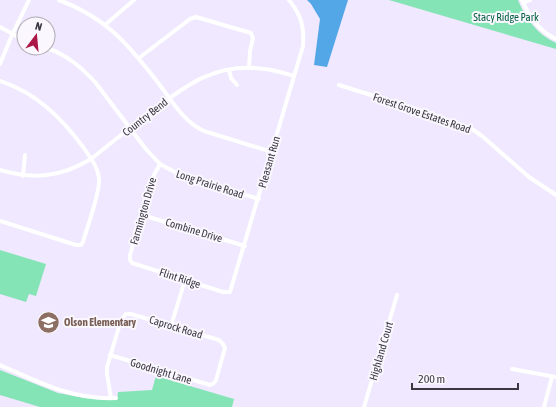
<svg xmlns="http://www.w3.org/2000/svg" width="556" height="407" font-family="'Asap Condensed',sans-serif">
	<rect width="100%" height="100%" fill="#efe8fe"/>
	<g fill="#85e4b6">
		<path d="M 389,0 L 518,0 C 525,18 538,35 556,43 L 556,49 Z"/>
		<polygon points="0,250 46,264 36,296 29,294 26,302 0,294"/>
		<polygon points="0,370 58,393 85,398 117,400 118,392 152,390 156,376 234,399 232,407 40,407 0,395"/>
	</g>
	<polygon fill="#53a7e7" points="307,0 348,0 327,67 314,65 320,19 311,4"/>
	<g fill="none" stroke-linecap="round" stroke-linejoin="round">
		<g stroke="#fff" stroke-width="4">
			<path d="M 59,0 C 105,17 127,43 156,80 C 171,99 182,121 204,131 L 272,152"/>
			<path d="M 522,0 C 529,17 539,31 556,39"/>
			<polyline points="523,3 530,0"/>
			<polyline points="106,24 134,0"/>
			<polyline points="0,27 24,40"/>
			<path d="M 47,48 C 67,55 81,67 95,82 L 145,148 L 160,164 L 180,175 L 259,199"/>
			<polyline points="139,58 190,19 196,17 251,33 253,38 250,51 249,68"/>
			<polyline points="0,64 12,35 29,0"/>
			<polyline points="229,70 231,78 237,85"/>
			<path d="M 0,81 C 36,93 61,117 83,147 C 90,157 98,167 99,179 C 100,194 87,227 83,242 L 81,245 L 76,245 L 0,221"/>
			<polyline points="339,85 435,115 472,129 482,136 529,177 556,195"/>
			<path d="M 160,164 L 154,175 L 130,255 L 130,260 L 132,263 L 223,292 L 230,292 L 303,46 C 304,27 302,16 289,0"/>
			<path d="M 0,170 C 34,180 61,177 91,159 C 111,143 131,127 151,112 C 187,84 217,62 265,69 C 275,70 284,73 294,76"/>
			<polyline points="23,176 25,155"/>
			<polyline points="142,215 245,246"/>
			<polyline points="171,326 185,280"/>
			<polyline points="110,355 210,385 214,383 216,380 225,348 223,344 219,340 131,314 126,314 121,320 107,367 107,374 111,398"/>
			<path d="M 0,365 C 39,382 72,400 116,398"/>
			<polyline points="512,369 556,377"/>
			<polyline points="364,407 397,295"/>
			<polyline points="544,407 552,377"/>
		</g>
	</g>
	<defs>
		<symbol id="school-disc" viewBox="-11 -11 22 22"><circle r="9.5" fill="#8d6e63" stroke="#faf8fe"/><path d="M0-5L7-2L0 1L-7-2ZM-4 1L0 2.5L4 1V4Q0 6-4 4Z" fill="#fff"/></symbol>
	</defs>
	<g fill-rule="evenodd">
		<use href="#school-disc" x="36" y="310" width="25" height="25"/>
	</g>
	<g text-anchor="middle" dominant-baseline="central" stroke-width="4" stroke-linejoin="round" paint-order="stroke">
		<g font-size="11" fill="#045e3f" stroke="#faf8fe">
			<text x="506" y="17">Stacy Ridge Park</text>
		</g>
		<g font-size="11" fill="#3b3742" stroke="#faf8fe">
			<text transform="translate(422 113) rotate(19)">Forest Grove Estates Road</text>
			<text transform="translate(145 117) rotate(-38)">Country Bend</text>
			<text transform="translate(269 162) rotate(-74)">Pleasant Run</text>
			<text transform="translate(210 184) rotate(18)">Long Prairie Road</text>
			<text transform="translate(143 211) rotate(-74)">Farmington Drive</text>
			<text transform="translate(194 230) rotate(17)">Combine Drive</text>
			<text transform="translate(180 278) rotate(18)">Flint Ridge</text>
			<text transform="translate(176 327) rotate(17)">Caprock Road</text>
			<text transform="translate(381 351) rotate(-74)">Highland Court</text>
			<text transform="translate(161 371) rotate(17)">Goodnight Lane</text>
		</g>
		<g font-size="11" font-weight="bold" fill="#785e54" stroke="#faf8fe" text-anchor="start">
			<text x="64" y="322">Olson Elementary</text>
		</g>
	</g>
	<g transform="translate(36 36) rotate(16)"><circle r="19" fill="#faf8fe" stroke="#aeabb3"/>
	<path d="M0-3L7 15L0 10L-7 15Z" fill="#ab1848"/>
	<text y="-6" font-size="11" font-weight="bold" text-anchor="middle" fill="#3b3742">N</text>
	</g>
	<path d="M412 383v6h106v-6" fill="none" stroke="#3b3742" stroke-width="2"/>
	<text x="418" y="383" font-size="12" fill="#3b3742" stroke="#faf8fe" stroke-width="3" paint-order="stroke">200 m</text>
</svg>
